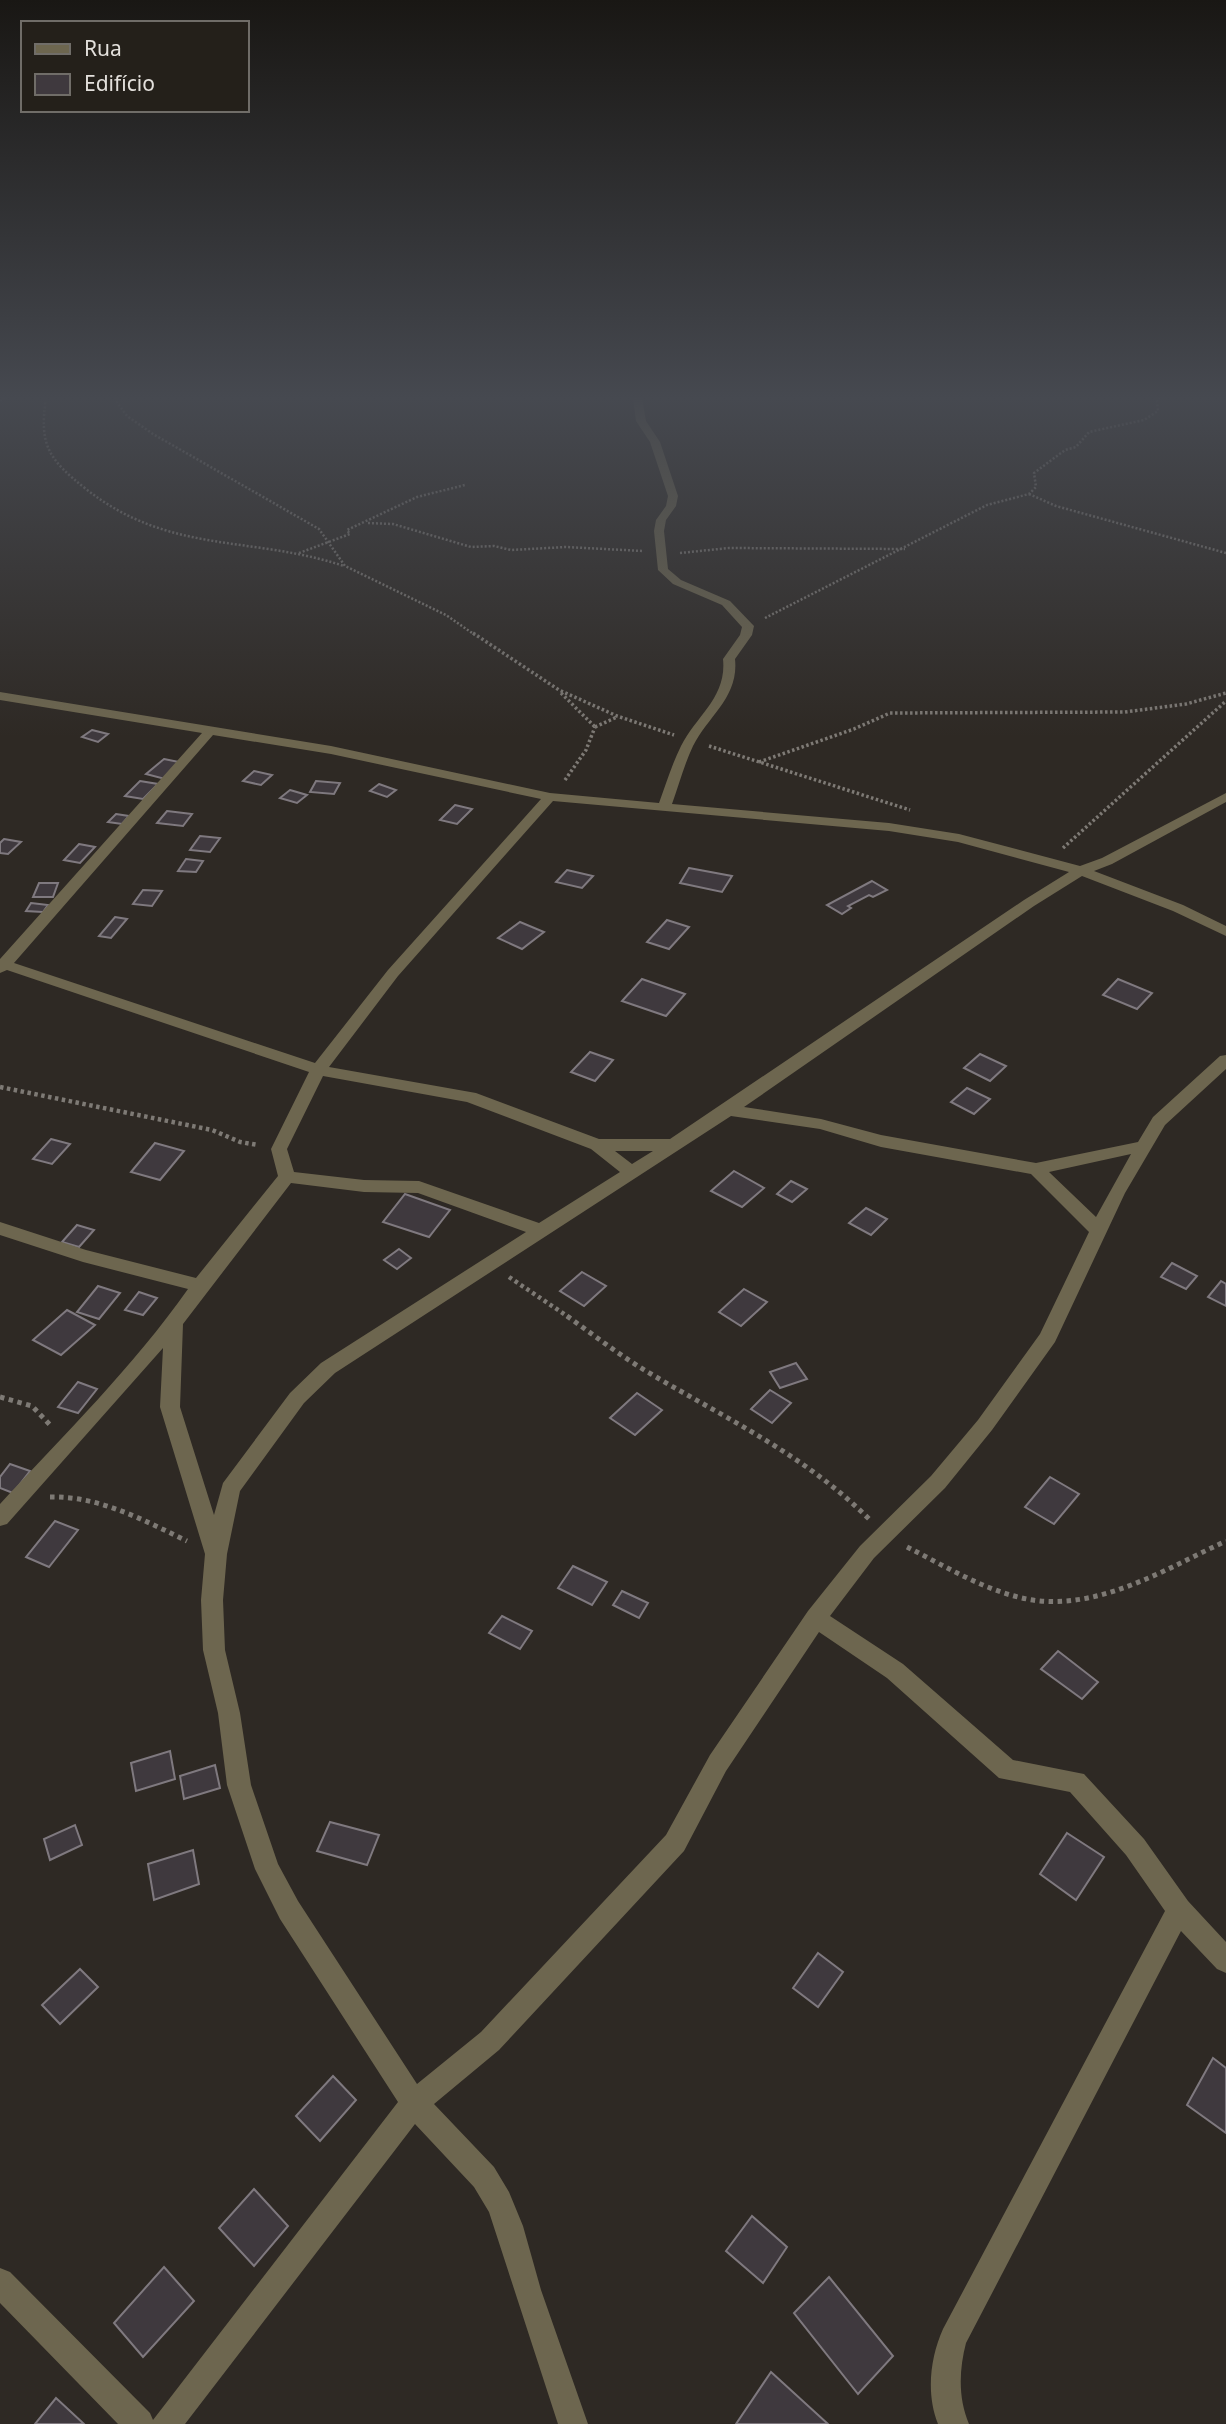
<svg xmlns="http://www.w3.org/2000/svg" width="1226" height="2424" font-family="'Noto Sans',sans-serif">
	<rect width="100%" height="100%" fill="#2e2924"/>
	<g fill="#3f393e" stroke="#7f797f" stroke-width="2">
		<polygon points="92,730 108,734 98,742 82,737"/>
		<polygon points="164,759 184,763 165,779 146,774"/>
		<polygon points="254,771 272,775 261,785 243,781"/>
		<polygon points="140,781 158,784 143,799 125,796"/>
		<polygon points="316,781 340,783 334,794 310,792"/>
		<polygon points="379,784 396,790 387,797 370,791"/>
		<polygon points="290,790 307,795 297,803 280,798"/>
		<polygon points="455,805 472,809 457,824 440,820"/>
		<polygon points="167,811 192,814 183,826 157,823"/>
		<polygon points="116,814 129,816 122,824 108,822"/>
		<polygon points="200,836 220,838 210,852 190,850"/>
		<polygon points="4,839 21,842 8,854 0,853 0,843"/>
		<polygon points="79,844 95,847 80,863 64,860"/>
		<polygon points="186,859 203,861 196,872 178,871"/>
		<polygon points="689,868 732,876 722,892 680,883"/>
		<polygon points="567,870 593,876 582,888 556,882"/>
		<polygon points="872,881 887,890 873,897 869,895 848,906 851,908 842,914 827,905"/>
		<polygon points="39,883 58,883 53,897 33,897"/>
		<polygon points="143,890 162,891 152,906 133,904"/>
		<polygon points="31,903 48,905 43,912 26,911"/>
		<polygon points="115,917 127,919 111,938 99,936"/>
		<polygon points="667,920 689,927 669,949 647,942"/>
		<polygon points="520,922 544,932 522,949 498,938"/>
		<polygon points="642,979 685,994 666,1016 622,1001"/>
		<polygon points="1118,979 1152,993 1137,1009 1103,995"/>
		<polygon points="590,1052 613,1060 595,1081 571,1072"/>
		<polygon points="980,1054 1006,1066 990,1081 964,1068"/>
		<polygon points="967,1088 990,1099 974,1114 951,1102"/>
		<polygon points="51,1139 70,1144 52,1164 33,1159"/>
		<polygon points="155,1143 184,1151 160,1180 131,1172"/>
		<polygon points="734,1171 764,1188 742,1207 711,1191"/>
		<polygon points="791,1181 807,1189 792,1202 777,1194"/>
		<polygon points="405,1194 450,1210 429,1237 383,1222"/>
		<polygon points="866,1208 887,1219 871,1235 849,1223"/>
		<polygon points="77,1225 94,1230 79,1247 62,1242"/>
		<polygon points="399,1249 411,1258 397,1269 384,1260"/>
		<polygon points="1172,1263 1197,1276 1186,1289 1161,1277"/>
		<polygon points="582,1272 606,1286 584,1306 560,1291"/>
		<polygon points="1221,1281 1226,1284 1226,1306 1208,1297"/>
		<polygon points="98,1286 120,1293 99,1319 77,1312"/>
		<polygon points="744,1289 767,1302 741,1326 719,1312"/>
		<polygon points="139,1292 157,1298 143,1315 125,1310"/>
		<polygon points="67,1310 95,1325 61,1355 33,1340"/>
		<polygon points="796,1363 807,1379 780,1388 770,1372"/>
		<polygon points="78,1382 97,1389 78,1413 58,1407"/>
		<polygon points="770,1390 791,1403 772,1423 751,1409"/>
		<polygon points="637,1393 662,1410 635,1435 610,1418"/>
		<polygon points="10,1464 30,1471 13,1493 0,1488 0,1477"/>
		<polygon points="1050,1477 1079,1494 1054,1524 1025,1507"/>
		<polygon points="55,1521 78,1530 49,1567 26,1557"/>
		<polygon points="573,1566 607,1582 592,1605 558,1588"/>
		<polygon points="622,1591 648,1603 639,1618 613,1605"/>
		<polygon points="502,1616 532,1631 520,1649 489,1633"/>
		<polygon points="1058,1651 1098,1682 1082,1699 1041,1669"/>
		<polygon points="170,1751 175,1779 136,1791 131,1763"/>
		<polygon points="215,1765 220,1788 184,1799 180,1776"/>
		<polygon points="330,1822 379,1835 367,1865 317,1851"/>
		<polygon points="75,1825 82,1845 50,1860 44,1839"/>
		<polygon points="1067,1833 1104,1857 1076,1900 1040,1874"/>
		<polygon points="193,1850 199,1884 154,1900 148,1864"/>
		<polygon points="818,1953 843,1972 818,2007 793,1988"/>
		<polygon points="80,1969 98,1987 60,2024 42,2005"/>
		<polygon points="1213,2058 1226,2068 1226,2133 1187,2105"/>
		<polygon points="333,2076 356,2100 320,2141 296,2116"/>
		<polygon points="254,2189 288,2226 254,2266 219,2228"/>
		<polygon points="752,2216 787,2247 763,2283 726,2251"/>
		<polygon points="164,2267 194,2301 143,2357 114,2323"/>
		<polygon points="829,2277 893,2356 858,2394 794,2313"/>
		<polygon points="771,2372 828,2424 736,2424"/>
		<polygon points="56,2398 84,2424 35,2424"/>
	</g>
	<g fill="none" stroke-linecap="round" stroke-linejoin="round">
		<g stroke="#7e7a75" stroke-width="2.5" stroke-dasharray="2 2" stroke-linecap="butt">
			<path d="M 46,398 C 39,445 48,459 86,489 C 170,555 250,535 344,566"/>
			<polyline points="114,398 127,416 153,434 319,529 345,566 446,615 475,635"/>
			<polyline points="0,401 4,398"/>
			<polyline points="1029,494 1056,506 1226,553"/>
			<polyline points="368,523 393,524 471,547 494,546 511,550 566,547 643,551"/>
			<polyline points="299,553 350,534 347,530 417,497 465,485"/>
			<polyline points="680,553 729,548 905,549"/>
			<polyline points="765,618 987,505 1029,494 1036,487 1034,473 1065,450 1076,447 1089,432 1144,420 1158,411 1157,400 1160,398"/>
		</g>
		<g stroke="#7e7a75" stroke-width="3.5" stroke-dasharray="2.5 2.5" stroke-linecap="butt">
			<polyline points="473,633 559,690 617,716 674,735"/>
			<polyline points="561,693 595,727"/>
			<polyline points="595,727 617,717"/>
			<polyline points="709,746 910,810"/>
			<polyline points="759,762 854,729 890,713 1125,712 1186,704 1226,693"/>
			<polyline points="565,780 586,750 595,727"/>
			<polyline points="1063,848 1226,701"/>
		</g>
		<g stroke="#7e7a75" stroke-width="4.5" stroke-dasharray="3.5 3.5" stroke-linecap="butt">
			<polyline points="0,1087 212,1130 240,1142 258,1145"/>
			<polyline points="509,1277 570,1318"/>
		</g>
		<g stroke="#7e7a75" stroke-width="5" stroke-dasharray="4.5 4.5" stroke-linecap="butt">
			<path d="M 567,1316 C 595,1336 622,1357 651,1374 C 727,1419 806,1456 869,1519"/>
			<polyline points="0,1397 32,1406 52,1427"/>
			<path d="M 50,1497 C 100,1496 143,1520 187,1541"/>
			<path d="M 907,1547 C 949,1568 993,1596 1040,1601 C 1105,1607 1170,1567 1226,1541"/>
		</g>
		<path fill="#6d664f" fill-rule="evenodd" d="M 633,398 L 642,398 L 646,421 L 660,442 L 678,496 L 676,506 L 666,520 L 664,531 L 668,569 L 681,580 L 730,601 L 754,626 L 752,635 L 735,659 C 739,697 709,715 693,746 C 684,765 679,785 672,804 L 889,823 L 959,834 L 1080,866 L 1102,858 L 1226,793 L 1226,802 L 1112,864 L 1094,871 L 1183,905 L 1226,926 L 1226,936 L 1173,911 L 1082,876 L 1034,906 L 744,1107 L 821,1119 L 881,1135 L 1036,1163 L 1138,1142 L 1153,1117 L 1220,1056 L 1226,1055 L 1226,1069 L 1165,1125 L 1125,1193 L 1055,1342 L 992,1430 L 945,1488 L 874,1558 L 830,1616 L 903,1664 L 1013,1760 L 1084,1774 L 1144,1839 L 1188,1901 L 1226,1942 L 1226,1973 L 1217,1969 L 1181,1931 L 966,2343 C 959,2370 958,2398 969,2424 L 938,2424 C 926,2394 930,2358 943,2329 L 1165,1911 L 1126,1855 L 1070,1792 L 999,1778 L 887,1678 L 819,1632 L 726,1771 L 684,1851 L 499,2050 L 434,2104 L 494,2167 L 509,2192 L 523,2226 L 541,2290 L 588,2424 L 558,2424 L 489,2212 L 474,2187 L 415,2124 L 185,2424 L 118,2424 L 0,2303 L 0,2268 L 10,2272 L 150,2413 L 153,2420 L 398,2102 L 280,1919 L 255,1869 L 227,1785 L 218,1713 L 203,1650 L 201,1600 L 205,1554 L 160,1407 L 163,1348 L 7,1524 L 0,1526 L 0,1504 C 64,1435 133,1367 188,1289 L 83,1262 L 0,1235 L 0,1222 L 86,1250 L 196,1278 L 278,1176 L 271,1149 L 309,1072 L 7,970 L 0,973 L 0,959 L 202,733 L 0,700 L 0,692 L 331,746 L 550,793 L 659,803 C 666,784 672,764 681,746 C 697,715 727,697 723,659 L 740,635 L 742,627 L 722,605 L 673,584 L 658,570 L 654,531 L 656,520 L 666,506 L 668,496 L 650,442 L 636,421 ZM 213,735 L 331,754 L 541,799 L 388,970 L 315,1063 L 14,963 ZM 553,801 L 889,831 L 958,842 L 1069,872 L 1024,900 L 670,1139 L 599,1139 L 476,1093 L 329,1067 L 398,976 ZM 323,1076 L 467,1102 L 591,1149 L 620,1172 L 539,1223 L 419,1181 L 364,1180 L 294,1172 L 287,1149 ZM 731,1116 L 820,1129 L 881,1147 L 1031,1174 L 1089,1232 L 1040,1334 L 978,1420 L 931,1476 L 860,1546 L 808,1611 L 710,1755 L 666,1835 L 481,2032 L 417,2084 L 298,1901 L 278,1864 L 251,1785 L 240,1713 L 225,1650 L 223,1600 L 227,1554 L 240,1491 L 304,1403 L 335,1373 ZM 615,1151 L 653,1151 L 632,1164 ZM 1131,1154 L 1096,1217 L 1049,1172 ZM 291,1183 L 364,1192 L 418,1193 L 526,1232 L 321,1363 L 290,1393 L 223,1483 L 214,1515 L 180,1407 L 183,1324 Z"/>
	</g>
	<linearGradient id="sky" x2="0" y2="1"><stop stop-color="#191714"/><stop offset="0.54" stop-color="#464950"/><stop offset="1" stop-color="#464950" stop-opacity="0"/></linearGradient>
	<rect width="1226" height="737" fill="url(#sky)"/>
	<rect x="21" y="21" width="228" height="91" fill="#24201a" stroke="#706d68" stroke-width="2"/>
	<rect x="35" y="44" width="35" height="10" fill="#6d664f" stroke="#706d68" stroke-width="2"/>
	<text x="84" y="56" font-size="21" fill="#e3e0dc">Rua</text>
	<rect x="35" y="74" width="35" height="21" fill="#3f393e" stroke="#706d68" stroke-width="2"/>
	<text x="84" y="91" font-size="21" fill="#e3e0dc">Edifício</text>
</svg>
